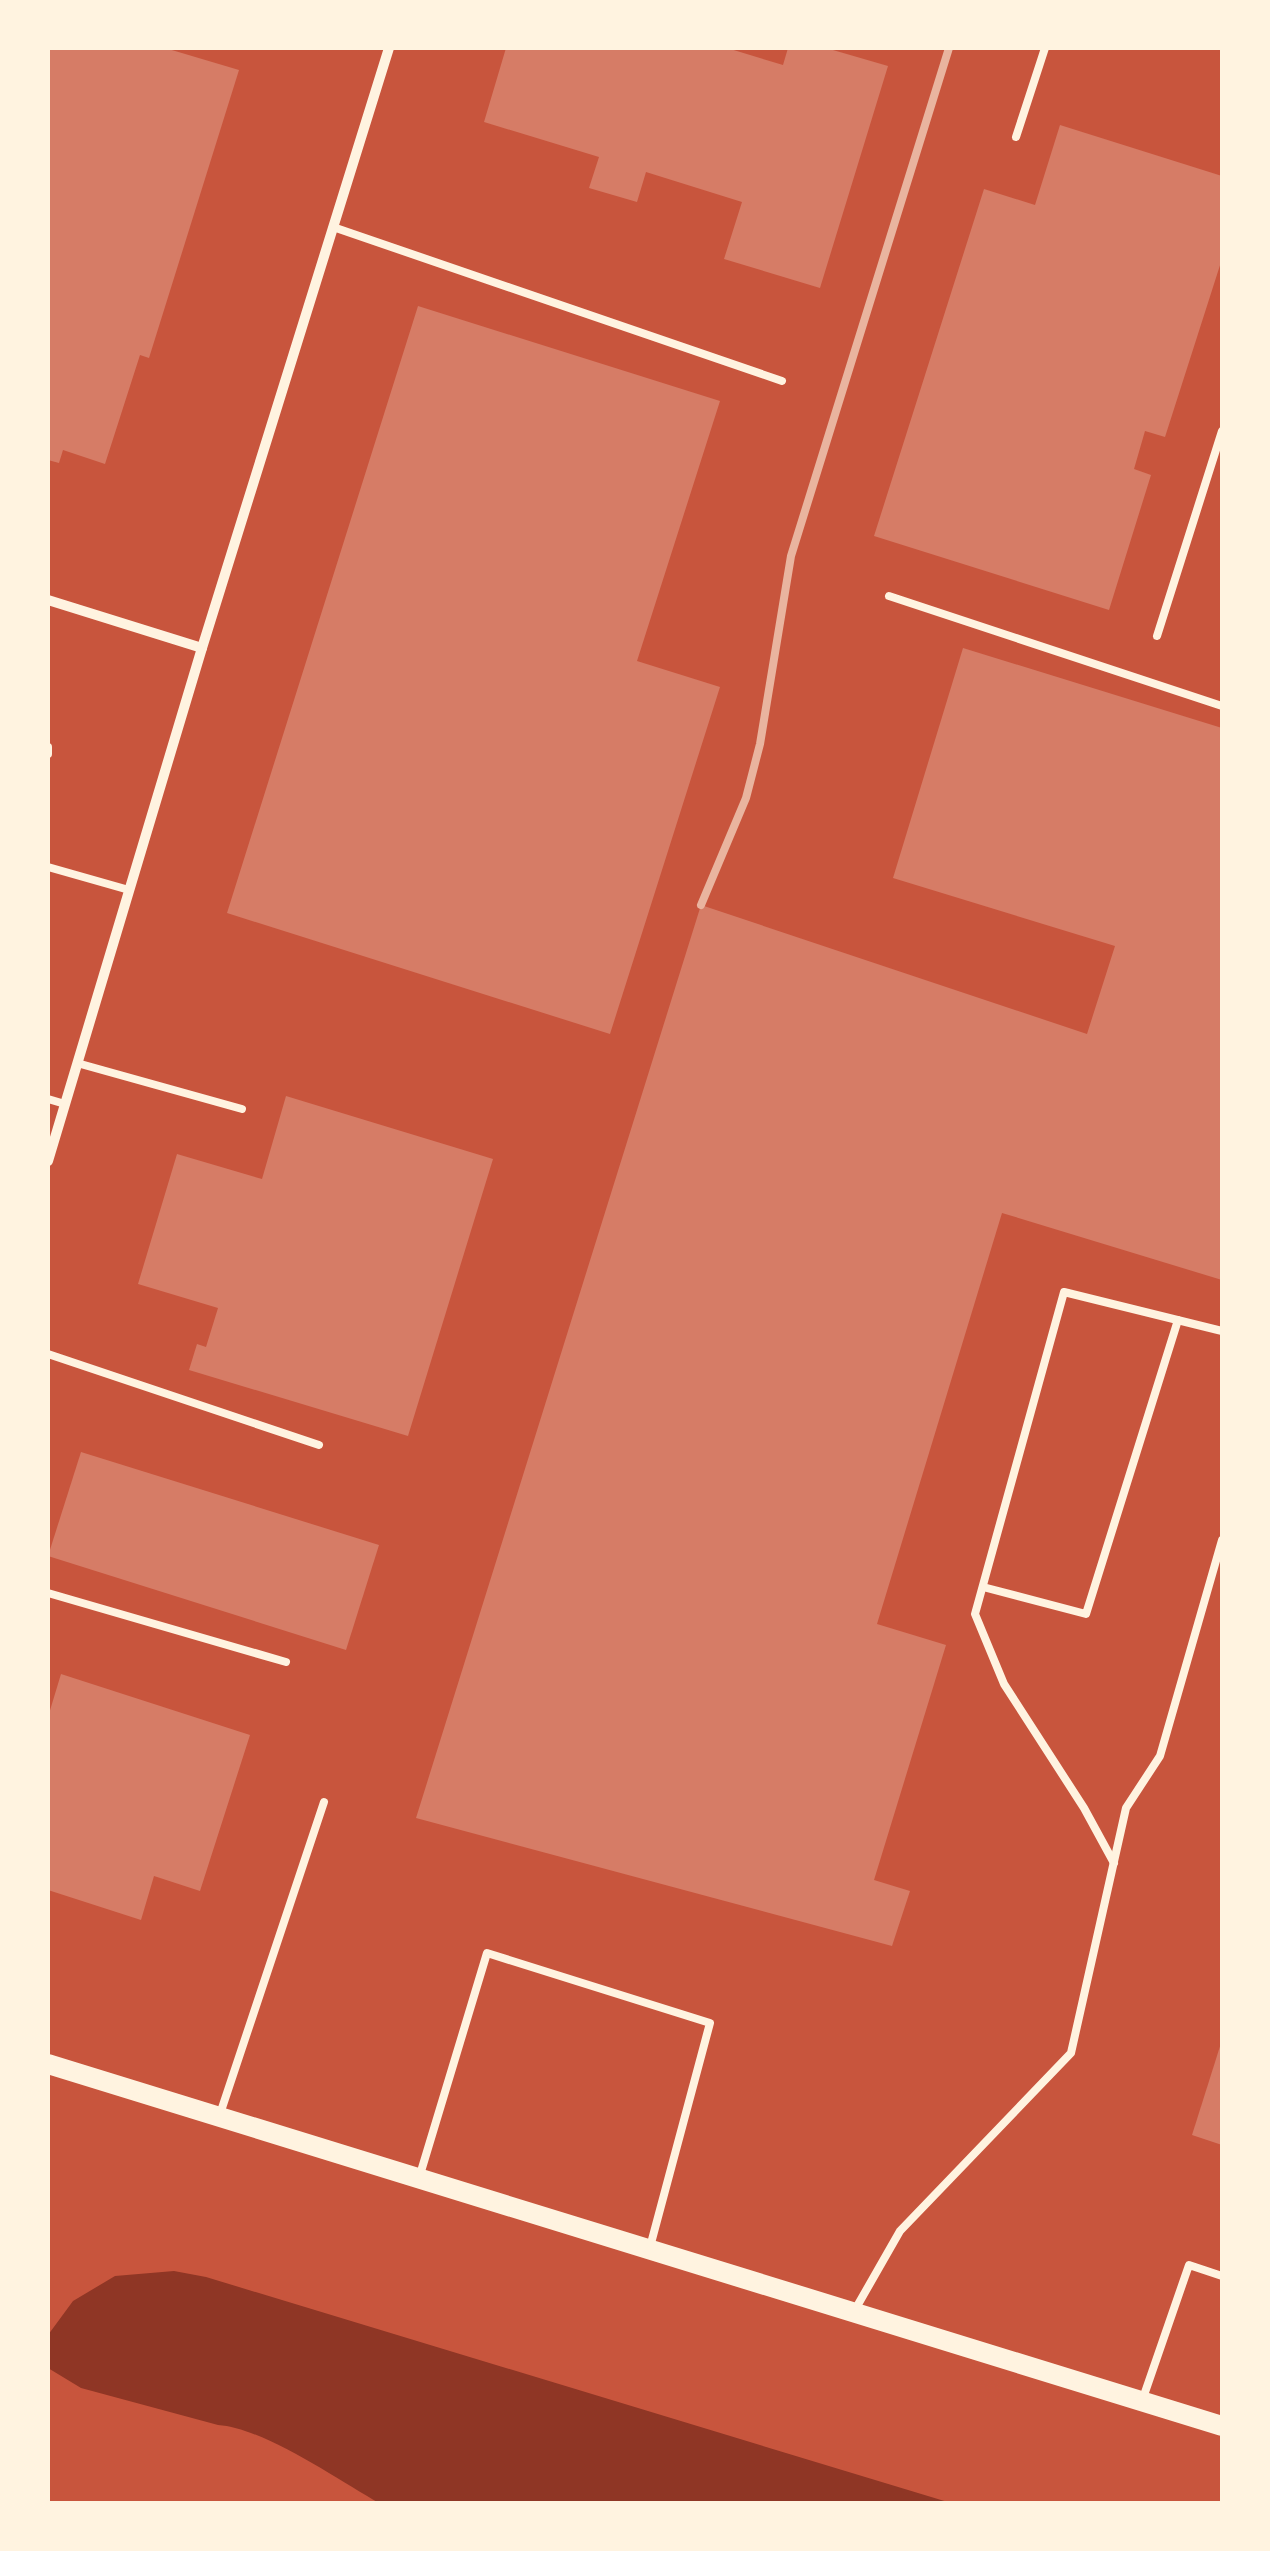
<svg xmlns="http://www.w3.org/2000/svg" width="1270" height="2551" font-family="'PT Sans',sans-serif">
	<rect width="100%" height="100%" fill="#c8553d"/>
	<path fill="#8f3625" d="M 174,2271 L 206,2277 L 951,2503 L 379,2503 C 338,2480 264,2428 218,2425 L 81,2388 L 48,2368 L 48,2335 L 73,2301 L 115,2276 Z"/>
	<g fill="#d67c66">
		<polygon points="48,48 165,48 239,70 149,358 140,355 105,464 63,450 59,463 48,460"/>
		<polygon points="506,48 727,48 783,65 788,48 826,48 888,66 820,288 724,259 742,202 646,172 637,202 589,188 599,157 484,122"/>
		<polygon points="1060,125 1222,176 1222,259 1165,437 1145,431 1134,469 1151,475 1109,610 874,536 984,189 1035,205"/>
		<polygon points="418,306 720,401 637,661 720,687 610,1034 227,913"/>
		<polygon points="963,648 1222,728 1222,1280 1002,1213 877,1624 946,1645 874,1880 910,1891 892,1946 416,1818 701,905 1087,1034 1115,946 893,878"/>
		<polygon points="286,1096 493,1159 408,1436 189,1370 197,1344 206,1347 218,1308 138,1284 177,1154 262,1179"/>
		<polygon points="81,1452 379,1545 346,1650 48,1556"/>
		<polygon points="61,1674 250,1735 200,1891 154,1876 141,1920 48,1890 48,1717"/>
		<polygon points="1222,2040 1222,2145 1192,2135"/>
	</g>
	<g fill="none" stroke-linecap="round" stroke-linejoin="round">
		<g stroke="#fff3e0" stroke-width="8">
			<polyline points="1016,137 1045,48"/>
			<polyline points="333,227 782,381"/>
			<polyline points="889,596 1222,706"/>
			<polyline points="1157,636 1222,431"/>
			<polyline points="48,747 48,754"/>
			<polyline points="48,867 129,890"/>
			<polyline points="77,1063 242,1109"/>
			<polyline points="48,1099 65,1104"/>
			<polyline points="48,1354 319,1445"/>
			<polyline points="983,1587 1086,1614 1178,1320"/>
			<polyline points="48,1593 286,1662"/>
			<polyline points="1114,1863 1084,1808 1004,1684 975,1614 1064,1292 1222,1331"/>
			<polyline points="219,2117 324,1802"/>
			<polyline points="419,2178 487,1953 710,2023 650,2247"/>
			<polyline points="856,2308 900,2231 1071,2053 1126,1808 1160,1756 1222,1540"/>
			<polyline points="1142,2401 1189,2265 1222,2276"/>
		</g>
		<g stroke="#fff3e0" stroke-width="10">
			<polyline points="48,600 202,648"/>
			<polyline points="48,1161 202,648 389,48"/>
		</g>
		<polyline stroke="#fff3e0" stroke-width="20" points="48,2064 1222,2426"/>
		<polyline stroke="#e9b49f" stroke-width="8" points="701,905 746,798 760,744 791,556 949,48"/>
	</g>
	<rect width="1270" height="2551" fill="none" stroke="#fff3e0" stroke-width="100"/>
</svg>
